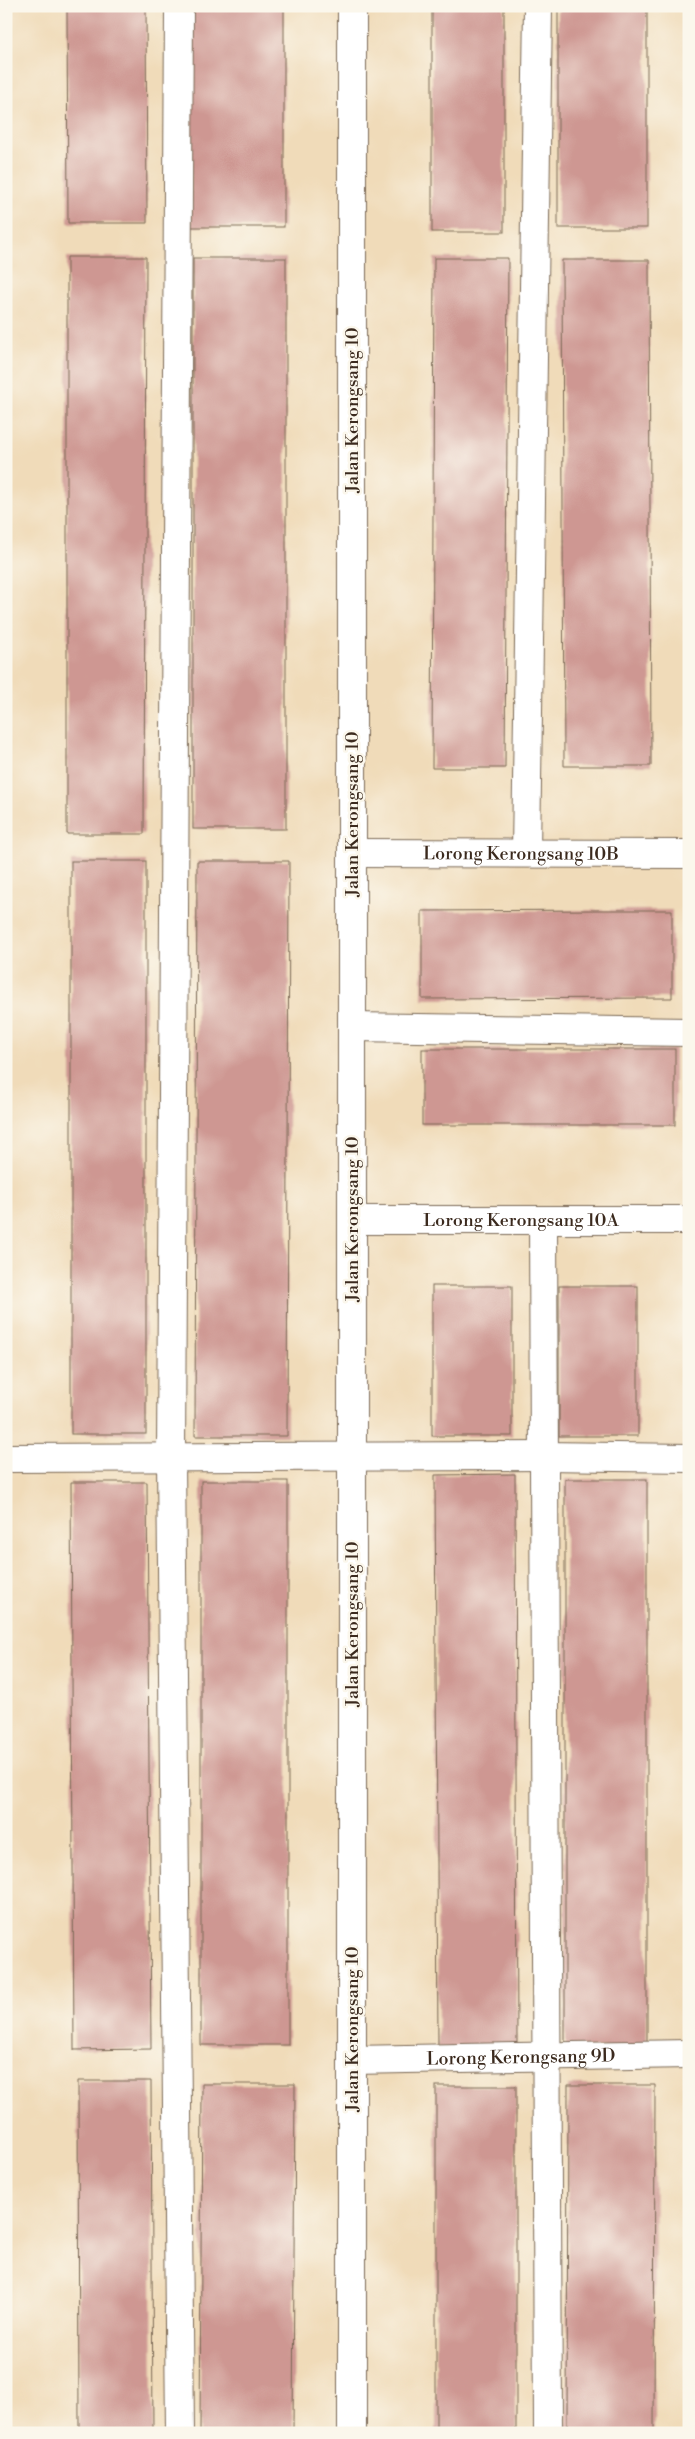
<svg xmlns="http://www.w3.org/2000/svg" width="695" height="2439" font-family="'Libre Bodoni',serif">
	<rect width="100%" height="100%" fill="#fbf7ec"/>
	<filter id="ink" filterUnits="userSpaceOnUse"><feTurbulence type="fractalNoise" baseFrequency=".02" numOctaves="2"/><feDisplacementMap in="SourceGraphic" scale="10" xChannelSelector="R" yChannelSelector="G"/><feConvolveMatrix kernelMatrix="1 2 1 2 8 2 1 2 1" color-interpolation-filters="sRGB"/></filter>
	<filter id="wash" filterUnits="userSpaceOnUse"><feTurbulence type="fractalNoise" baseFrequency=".0096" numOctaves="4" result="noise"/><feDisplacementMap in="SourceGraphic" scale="20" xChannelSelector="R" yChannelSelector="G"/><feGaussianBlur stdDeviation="1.12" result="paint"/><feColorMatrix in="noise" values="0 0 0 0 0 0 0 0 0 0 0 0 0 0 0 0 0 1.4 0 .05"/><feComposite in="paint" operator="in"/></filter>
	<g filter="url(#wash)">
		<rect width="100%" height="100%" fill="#f0dbb9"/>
		<g id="blocks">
			<g fill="#ce9792">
				<polygon points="67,6 146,6 147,223 68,223"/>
				<rect x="191" y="6" width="93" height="221"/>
				<rect x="432" y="6" width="72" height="226"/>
				<rect x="558" y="6" width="89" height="222"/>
				<polygon points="67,257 146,257 144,834 67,834"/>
				<rect x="193" y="258" width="93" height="571"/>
				<polygon points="434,258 508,258 505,768 432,768"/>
				<polygon points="562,260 649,260 651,766 564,766"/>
				<rect x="71" y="861" width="75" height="573"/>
				<polygon points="197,861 289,861 287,1436 195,1436"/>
				<polygon points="600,910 672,910 672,998 422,999 422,911"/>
				<rect x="422" y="1049" width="253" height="76"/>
				<rect x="432" y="1286" width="80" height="150"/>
				<rect x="559" y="1286" width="79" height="150"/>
				<polygon points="515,1474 517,2048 438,2049 435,1475"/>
				<rect x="565" y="1479" width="82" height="569"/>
				<rect x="201" y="1481" width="87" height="564"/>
				<polygon points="71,1482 147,1482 151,2049 74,2050"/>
				<polygon points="78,2081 151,2081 153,2433 79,2433"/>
				<polygon points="202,2084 295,2084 293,2433 200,2433"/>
				<polygon points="568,2085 655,2085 654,2433 567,2433"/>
				<rect x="436" y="2086" width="80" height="347"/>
			</g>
		</g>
	</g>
	<g filter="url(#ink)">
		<use href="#blocks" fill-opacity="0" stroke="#7a6854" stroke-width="1"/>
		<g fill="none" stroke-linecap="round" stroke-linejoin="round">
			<defs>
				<g id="minor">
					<polyline points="179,6 171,1458 180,2433"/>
					<polyline points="352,6 352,2433"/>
					<path id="s1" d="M 352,853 L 689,854"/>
					<polyline points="526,853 538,6"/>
					<polyline points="352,1027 689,1032"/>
					<path id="s2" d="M 352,1220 L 689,1220"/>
					<polyline points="543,1220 548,2433"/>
					<polyline points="6,1458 544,1456 689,1458"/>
					<path id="s3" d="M 352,2060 L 689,2054"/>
				</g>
			</defs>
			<use href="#minor" stroke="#7a6854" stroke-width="30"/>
			<use href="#minor" stroke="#fff" stroke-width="28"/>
		</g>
	</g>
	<g text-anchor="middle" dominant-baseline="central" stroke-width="5" stroke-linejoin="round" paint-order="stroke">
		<g font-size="18" fill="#3b2a1e" stroke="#fbf7ec">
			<text transform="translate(352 410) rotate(-90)">Jalan Kerongsang 10</text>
			<text transform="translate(352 814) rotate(-90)">Jalan Kerongsang 10</text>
			<text stroke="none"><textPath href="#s1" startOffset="169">Lorong Kerongsang 10B</textPath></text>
			<text transform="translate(352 1219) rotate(-90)">Jalan Kerongsang 10</text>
			<text stroke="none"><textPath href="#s2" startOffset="169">Lorong Kerongsang 10A</textPath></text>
			<text transform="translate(352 1624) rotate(-90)">Jalan Kerongsang 10</text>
			<text transform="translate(352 2029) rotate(-90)">Jalan Kerongsang 10</text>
			<text stroke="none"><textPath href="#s3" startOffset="169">Lorong Kerongsang 9D</textPath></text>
		</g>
	</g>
	<rect width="695" height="2439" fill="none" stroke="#fbf7ec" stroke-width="25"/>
</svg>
